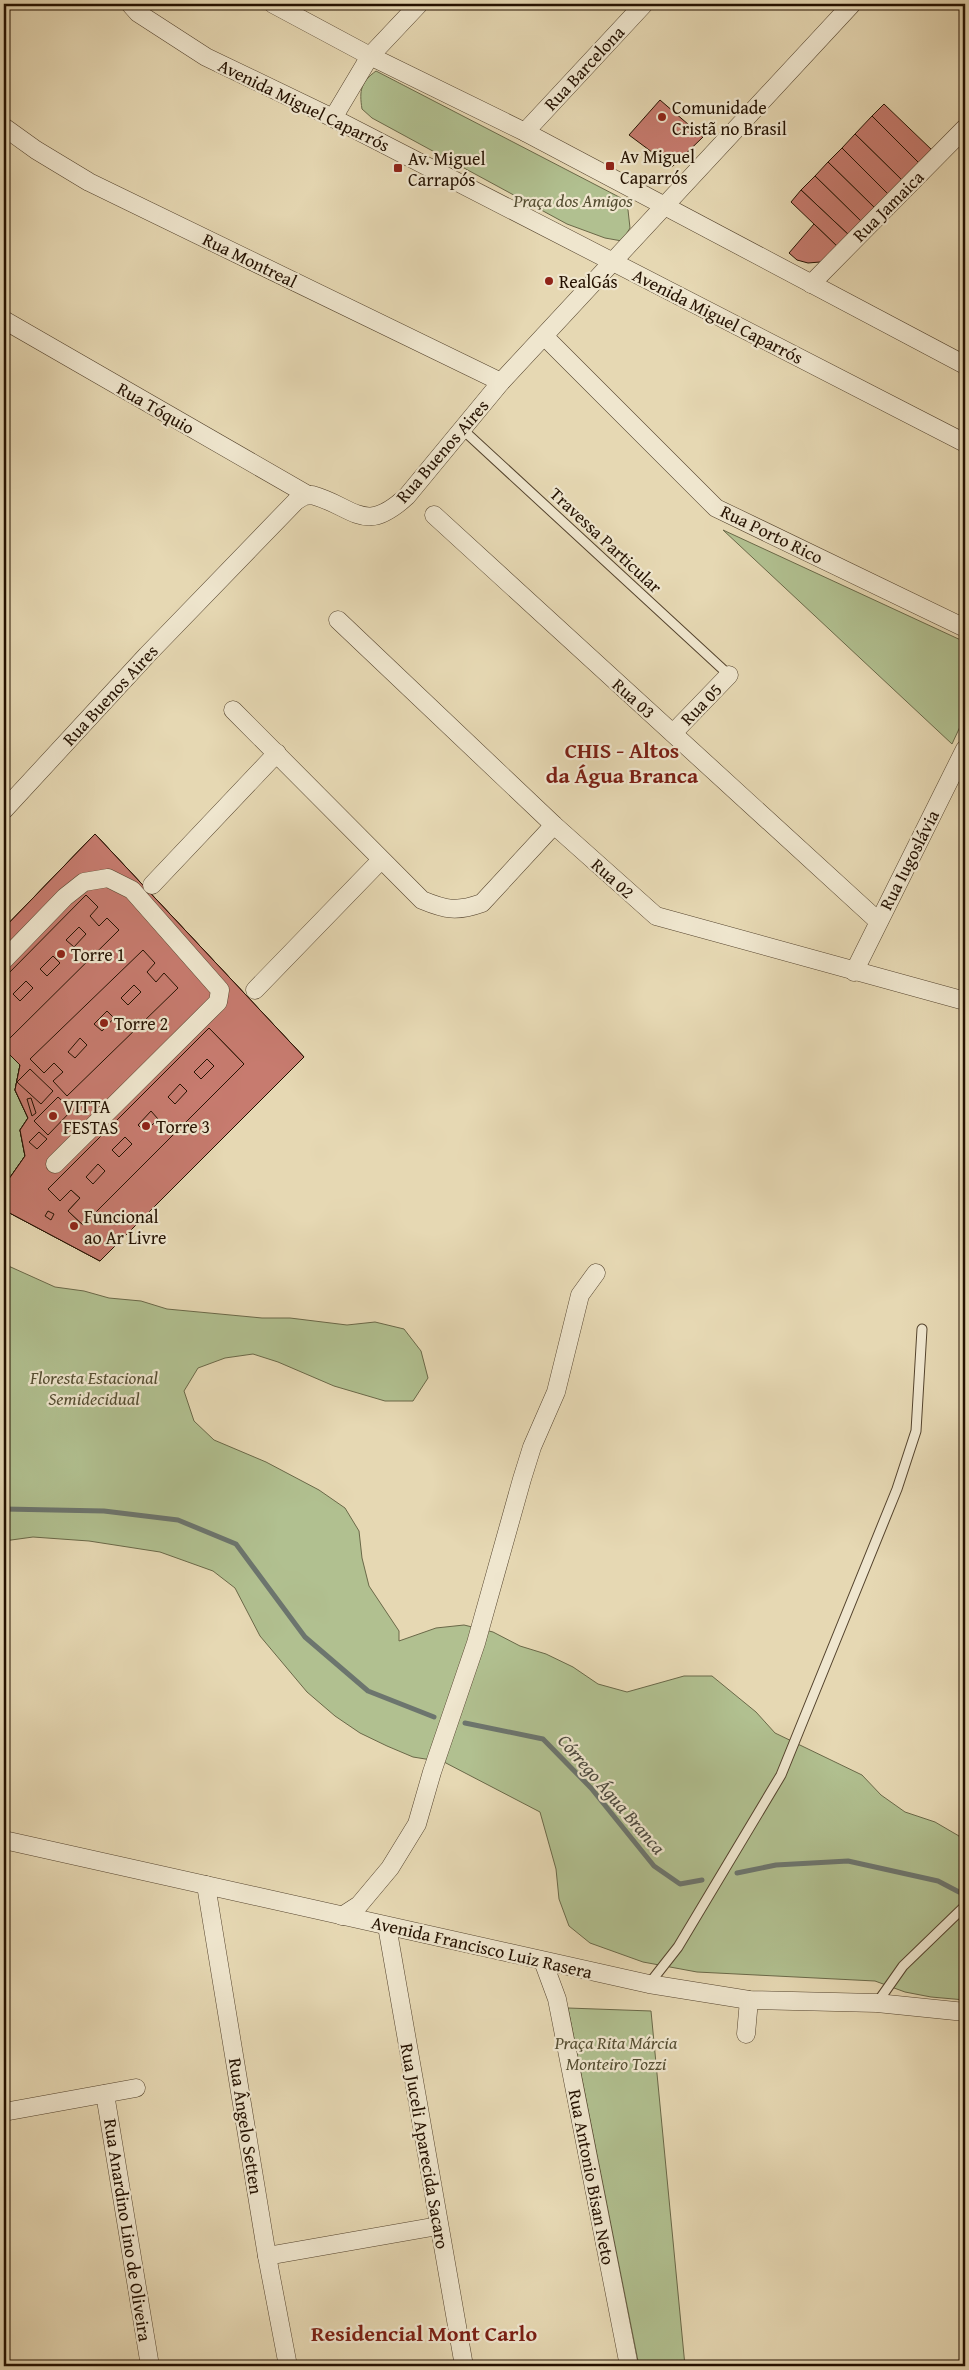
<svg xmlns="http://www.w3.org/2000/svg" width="969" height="2370" font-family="'Gentium Book Plus',serif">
	<rect width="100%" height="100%" fill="#e6d8b3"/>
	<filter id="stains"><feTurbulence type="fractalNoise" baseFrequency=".004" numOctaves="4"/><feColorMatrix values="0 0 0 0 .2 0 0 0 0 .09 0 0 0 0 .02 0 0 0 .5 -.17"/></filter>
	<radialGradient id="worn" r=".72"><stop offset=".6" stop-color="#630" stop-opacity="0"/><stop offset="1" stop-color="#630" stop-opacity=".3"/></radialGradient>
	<g fill="#b1c090" stroke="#6a6848">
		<path d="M 376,71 L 621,198 L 628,210 L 630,228 L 622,241 L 605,238 L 567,224 L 372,118 L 362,109 C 359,90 361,82 376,71 Z"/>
		<polygon points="723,530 965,642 965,716 952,744"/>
		<polygon points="4,1049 20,1065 15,1090 28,1118 20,1130 25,1156 4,1186"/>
		<polygon points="4,1264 55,1287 84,1291 109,1298 141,1301 167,1309 262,1318 290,1318 347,1325 375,1322 404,1329 421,1351 428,1378 413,1401 385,1401 334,1386 278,1362 253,1354 225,1358 198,1368 184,1391 194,1421 214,1440 266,1462 319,1490 345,1508 359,1531 362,1558 369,1586 399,1631 399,1641 436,1628 464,1625 493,1632 520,1646 546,1654 573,1667 598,1684 627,1692 684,1676 712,1676 756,1712 775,1733 862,1775 881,1795 905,1812 935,1822 959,1836 965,1850 965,2000 931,1997 905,1992 875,1981 697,1972 643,1962 590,1943 569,1926 559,1899 556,1869 540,1812 444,1762 413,1757 387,1746 360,1733 335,1716 307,1692 260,1636 235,1588 213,1571 160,1552 89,1541 33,1537 4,1541"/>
		<polygon points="568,2008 651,2011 685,2366 639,2366"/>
	</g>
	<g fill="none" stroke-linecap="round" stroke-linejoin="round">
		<g stroke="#6c756e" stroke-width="5">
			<polyline points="4,1509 104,1511 178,1520 236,1544 305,1637 368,1691 434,1717"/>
			<polyline points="465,1723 543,1739 591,1788 654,1866 680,1884 702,1880"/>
			<polyline points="737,1873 776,1865 848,1861 938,1881 959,1892"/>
		</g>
	</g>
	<g fill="#c77b6f" stroke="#241100" fill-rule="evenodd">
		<polygon points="660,100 703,137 672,167 629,135"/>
		<polygon points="884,104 933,151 920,164 872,116"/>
		<polygon points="872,116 920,164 904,182 855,134"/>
		<polygon points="855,134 904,182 890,196 842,148"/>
		<polygon points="842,148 890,196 877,210 828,162"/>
		<polygon points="828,162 877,210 864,224 815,176"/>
		<polygon points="815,176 864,224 851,237 801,190"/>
		<polygon points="801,190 851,237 840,249 791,202"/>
		<polygon points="814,224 840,249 820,262 808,263 797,260 789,253"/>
		<polygon points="95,834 304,1057 100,1261 4,1210 4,1186 25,1156 20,1130 28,1118 15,1090 20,1065 4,1049 4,1032 10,1038 119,930 107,918 99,926 90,916 98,907 86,895 4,978 4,928"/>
		<path d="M 95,834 L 304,1057 L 100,1261 L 4,1210 L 4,1186 L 25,1156 L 20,1130 L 28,1118 L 15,1090 L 20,1065 L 4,1049 L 4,928 ZM 143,950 L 155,963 L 147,972 L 156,982 L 164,973 L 178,988 L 67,1096 L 53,1081 L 63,1072 L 54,1063 L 44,1073 L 30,1059 Z"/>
		<path d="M 95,834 L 304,1057 L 100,1261 L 4,1210 L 4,1186 L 25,1156 L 20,1130 L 28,1118 L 15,1090 L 20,1065 L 4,1049 L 4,928 ZM 209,1028 L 244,1064 L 83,1225 L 68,1211 L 80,1198 L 71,1190 L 60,1201 L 48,1189 Z"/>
		<polygon points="86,895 98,907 90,916 99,926 107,918 119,930 10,1038 4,1032 4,1017 8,1013 4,1009 4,978"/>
		<polygon points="79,927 86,934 74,947 66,940"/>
		<polygon points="143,950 155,963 147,972 156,982 164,973 178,988 67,1096 53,1081 63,1072 54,1063 44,1073 30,1059"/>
		<polygon points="53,956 60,963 47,976 40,969"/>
		<polygon points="26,981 33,988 20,1001 13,994"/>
		<polygon points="134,985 141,992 128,1005 121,998"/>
		<polygon points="107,1011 114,1018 102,1031 94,1024"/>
		<polygon points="209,1028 244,1064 83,1225 68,1211 80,1198 71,1190 60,1201 48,1189"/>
		<polygon points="80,1038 87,1045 75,1058 68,1052"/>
		<polygon points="207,1059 214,1066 201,1079 194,1072"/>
		<polygon points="30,1069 53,1091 41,1104 17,1082"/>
		<polygon points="180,1084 187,1091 175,1104 168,1097"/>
		<polygon points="58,1097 72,1110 48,1135 34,1121"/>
		<polygon points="31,1098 36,1113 32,1116 27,1099"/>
		<polygon points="151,1111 158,1119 145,1132 138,1125"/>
		<polygon points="39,1132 47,1139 37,1149 29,1142"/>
		<polygon points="125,1137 132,1144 119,1157 112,1150"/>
		<polygon points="98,1164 105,1171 93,1184 86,1177"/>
		<polygon points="48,1211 54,1214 51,1220 45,1216"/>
		<polygon points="72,1222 78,1225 75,1231 69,1228"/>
	</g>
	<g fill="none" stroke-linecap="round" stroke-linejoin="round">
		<defs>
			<g id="service">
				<polyline points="461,428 729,675"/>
				<polyline points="649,1984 678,1947 781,1775 897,1489 916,1431 922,1329"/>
				<polyline points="877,2003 903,1966 965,1906"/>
			</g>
			<g id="minor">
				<polyline points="130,4 138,13 206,57 333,118 965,443"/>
				<polyline points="273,4 370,56 525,132 965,365"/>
				<polyline points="333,118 370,56 419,4"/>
				<polyline points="4,127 36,150 89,182 501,382"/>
				<polyline points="525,132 644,4"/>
				<polyline points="811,284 965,128"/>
				<polyline points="4,320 308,495"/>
				<polyline points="544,336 716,508 965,628"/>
				<polyline points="434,515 878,921"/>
				<polyline points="338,620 554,825 656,916 965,1001"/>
				<path d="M 233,710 L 422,900 C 446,910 457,912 482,903 L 554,825"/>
				<polyline points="673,733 729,675"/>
				<path d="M 4,810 L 147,655 L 296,501 L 304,496 L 312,495 C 355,507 364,536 407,496 L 501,382 L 852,4"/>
				<polyline points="152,885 277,753"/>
				<polyline points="4,960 65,897 84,882 108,878 132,890 220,990 218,1002 55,1164"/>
				<polyline points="854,972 965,749"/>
				<polyline points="255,990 381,860"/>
				<polyline points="4,1840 649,1984 749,2000 877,2003 965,2012"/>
				<polyline points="206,1885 267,2256 288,2366"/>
				<polyline points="342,1916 359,1905 390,1868 417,1824 432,1772 476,1643 522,1479 532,1447 556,1392 580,1295 596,1273"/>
				<polyline points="387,1926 464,2366"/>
				<polyline points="543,1961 557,1999 629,2366"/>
				<polyline points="746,2034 749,2000"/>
				<polyline points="105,2094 150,2366"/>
				<polyline points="4,2112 136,2088"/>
				<polyline points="267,2256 438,2226"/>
			</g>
		</defs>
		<use href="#service" stroke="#54432d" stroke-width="11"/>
		<use href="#minor" stroke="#54432d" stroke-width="19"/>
		<use href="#service" stroke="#efe6ce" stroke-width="9"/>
		<use href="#minor" stroke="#efe6ce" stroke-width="18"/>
	</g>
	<g fill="#8f2418" stroke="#efe6ce" stroke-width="2">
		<circle cx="662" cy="117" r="5"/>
		<rect x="605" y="161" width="10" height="10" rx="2.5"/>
		<rect x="393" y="163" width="10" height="10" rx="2.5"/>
		<circle cx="549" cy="281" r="5"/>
		<circle cx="61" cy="954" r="5"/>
		<circle cx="104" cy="1023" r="5"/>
		<circle cx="53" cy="1116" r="5"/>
		<circle cx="146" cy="1126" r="5"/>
		<circle cx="74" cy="1226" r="5"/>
	</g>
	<g text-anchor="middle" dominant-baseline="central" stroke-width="4.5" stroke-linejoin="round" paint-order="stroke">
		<g font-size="18" fill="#241100" stroke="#efe6ce">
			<text transform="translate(584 68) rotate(-47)">Rua Barcelona</text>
			<text transform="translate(304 105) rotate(26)">Avenida Miguel Caparrós</text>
			<text transform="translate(888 206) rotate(-45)">Rua Jamaica</text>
			<text transform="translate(250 260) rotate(26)">Rua Montreal</text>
			<text transform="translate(718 316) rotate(27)">Avenida Miguel Caparrós</text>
			<text transform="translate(156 408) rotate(30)">Rua Tóquio</text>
			<text transform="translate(442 451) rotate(-49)">Rua Buenos Aires</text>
			<text transform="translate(772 534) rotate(26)">Rua Porto Rico</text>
			<text transform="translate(606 540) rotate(43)">Travessa Particular</text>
			<text transform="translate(110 695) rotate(-47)">Rua Buenos Aires</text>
			<text transform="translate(634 698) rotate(42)">Rua 03</text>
			<text transform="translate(701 704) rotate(-46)">Rua 05</text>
			<text transform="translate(909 860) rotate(-63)">Rua Iugoslávia</text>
			<text transform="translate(613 878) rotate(42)">Rua 02</text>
			<text transform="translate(482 1947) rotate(13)">Avenida Francisco Luiz Rasera</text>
			<text transform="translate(246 2126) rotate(81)">Rua Ângelo Setten</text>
			<text transform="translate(425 2146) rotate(80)">Rua Juceli Aparecida Sacaro</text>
			<text transform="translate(592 2177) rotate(79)">Rua Antonio Bisan Neto</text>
			<text transform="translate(128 2230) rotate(81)">Rua Anardino Lino de Oliveira</text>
		</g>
		<g font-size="18" fill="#241100" stroke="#efe6ce" text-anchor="start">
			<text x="672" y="107">Comunidade<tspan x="672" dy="21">Cristã no Brasil</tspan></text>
			<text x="620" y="156">Av Miguel<tspan x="620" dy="21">Caparrós</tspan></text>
			<text x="408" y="158">Av. Miguel<tspan x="408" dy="21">Carrapós</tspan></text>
			<text x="559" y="281">RealGás</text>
			<text x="71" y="954">Torre 1</text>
			<text x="114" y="1023">Torre 2</text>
			<text x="63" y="1106">VITTA<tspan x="63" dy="21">FESTAS</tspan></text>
			<text x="156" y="1126">Torre 3</text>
			<text x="84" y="1216">Funcional<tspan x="84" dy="21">ao Ar Livre</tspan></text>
		</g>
		<g font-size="18" font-style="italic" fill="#554e32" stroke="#efe6ce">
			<text x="573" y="200">Praça dos Amigos</text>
			<text x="94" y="1377">Floresta Estacional<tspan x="94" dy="21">Semidecidual</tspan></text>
			<text x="616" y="2042">Praça Rita Márcia<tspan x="616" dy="21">Monteiro Tozzi</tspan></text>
		</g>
		<g font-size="19" font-style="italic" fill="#4e4b40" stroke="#efe6ce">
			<text transform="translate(612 1794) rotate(49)">Córrego Água Branca</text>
		</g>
		<g font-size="22" font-weight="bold" fill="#7a1f14" stroke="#efe6ce">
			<text x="622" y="750">CHIS - Altos<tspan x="622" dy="25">da Água Branca</tspan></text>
			<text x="424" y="2333">Residencial Mont Carlo</text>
		</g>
	</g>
	<rect width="969" height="2370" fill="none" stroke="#e6d8b3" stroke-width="20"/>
	<rect x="5" y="5" width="959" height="2360" fill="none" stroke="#241100" stroke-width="2.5"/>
	<rect x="10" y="10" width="949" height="2350" fill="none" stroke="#241100"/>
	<rect width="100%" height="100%" filter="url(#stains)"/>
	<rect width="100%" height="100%" fill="url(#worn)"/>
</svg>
